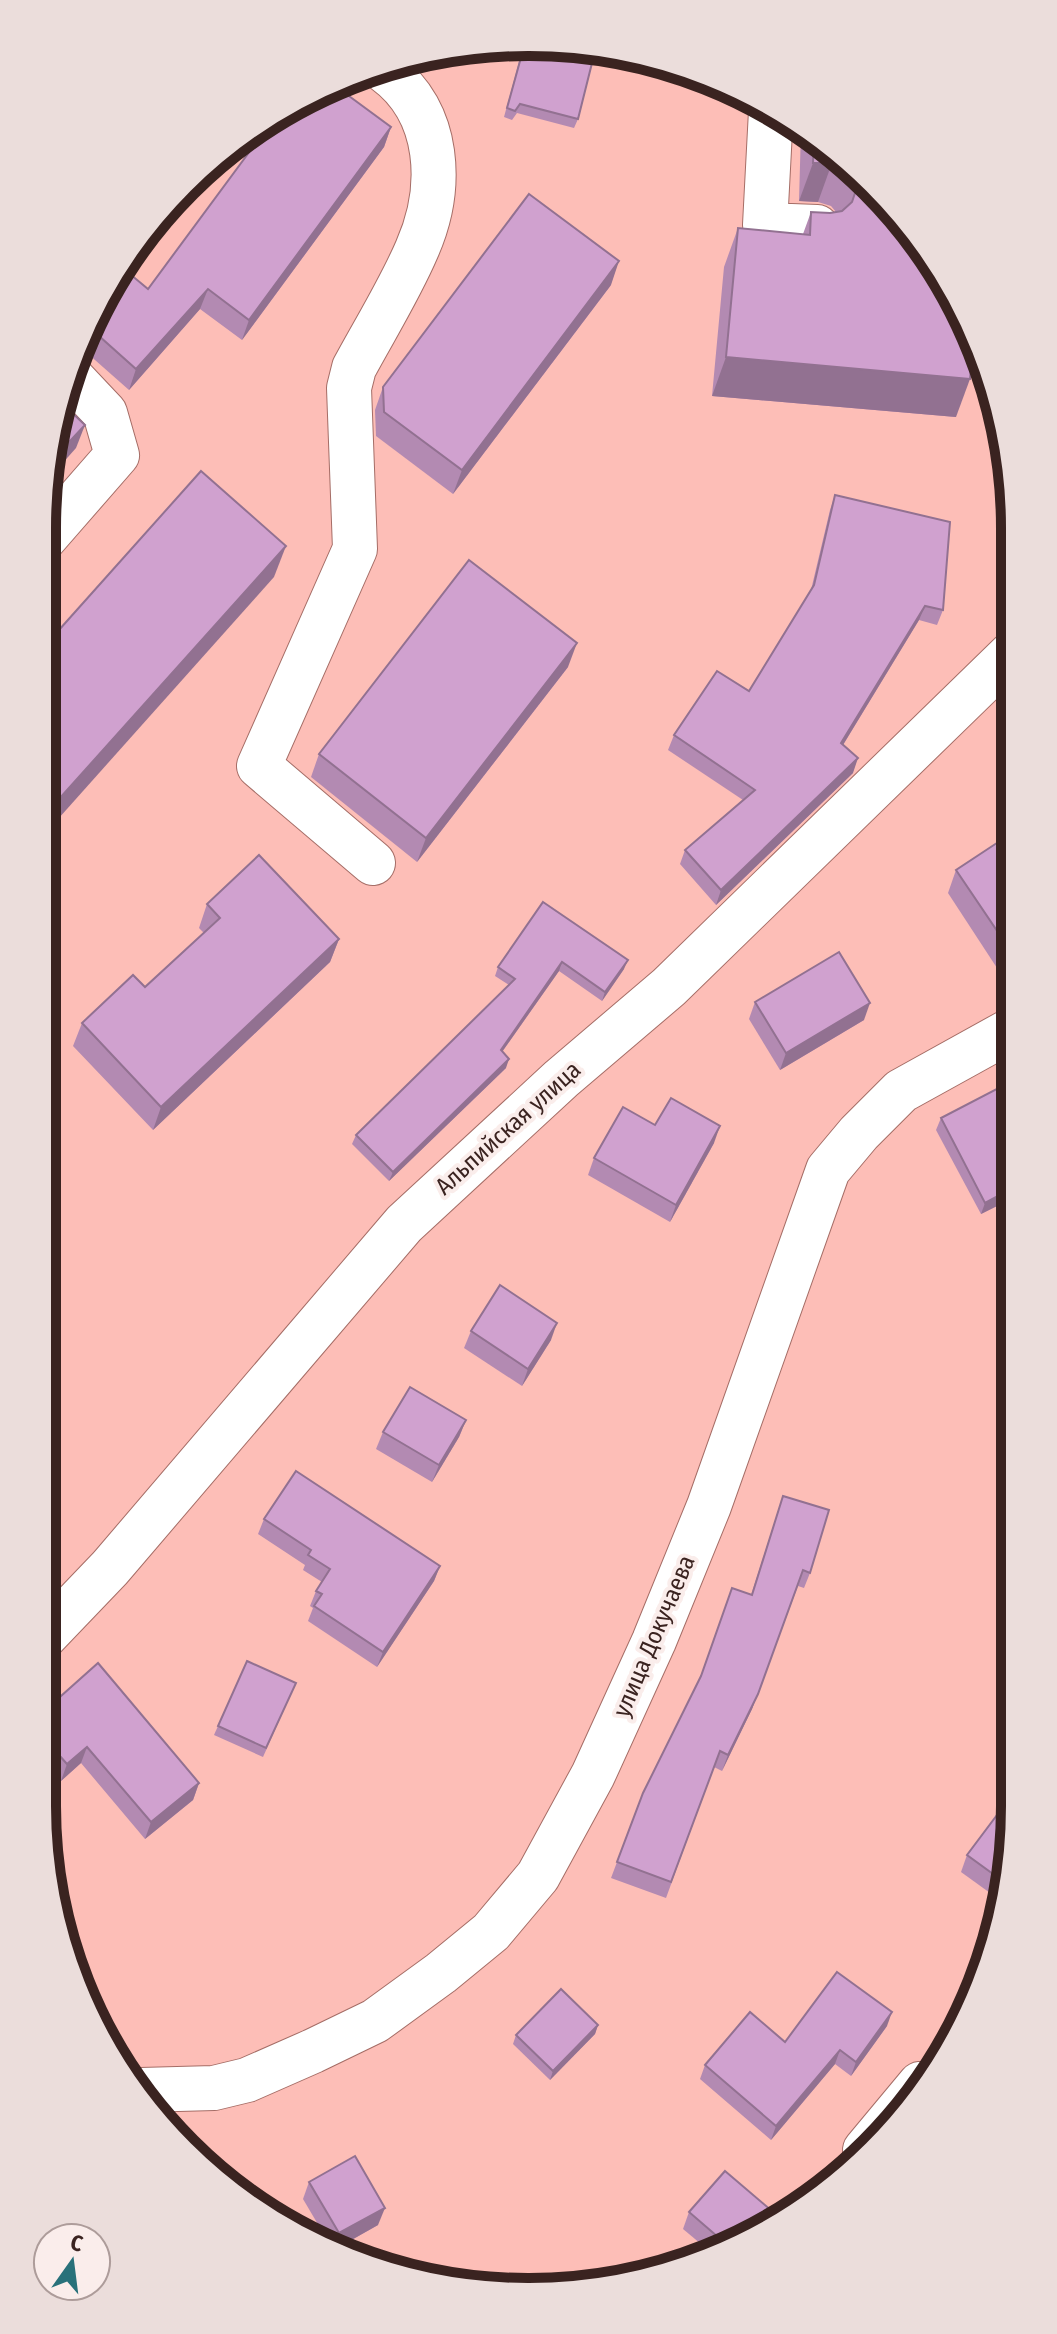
<svg xmlns="http://www.w3.org/2000/svg" width="1057" height="2334" font-family="'Fira Sans Condensed',sans-serif">
	<rect width="100%" height="100%" fill="#fdbeb7"/>
	<g fill="none" stroke-linecap="round" stroke-linejoin="round">
		<defs>
			<g id="minor">
				<polyline points="771,111 765,225 817,227"/>
				<polyline points="42,541 117,455 105,413 72,378"/>
				<path d="M 373,863 L 259,766 L 355,549 L 349,388 L 354,368 C 375,329 400,289 417,249 C 444,188 441,112 385,71"/>
				<polyline points="42,1639 110,1568 404,1224 561,1079 669,987 1011,654"/>
				<polyline points="141,2090 214,2088 247,2080 313,2051 375,2021 441,1973 491,1932 538,1876 593,1775 654,1641 709,1506 828,1170 859,1133 901,1091 1013,1029"/>
				<polyline points="865,2150 920,2084"/>
			</g>
		</defs>
		<use href="#minor" stroke="#a56d66" stroke-width="46"/>
		<use href="#minor" stroke="#fff" stroke-width="44"/>
	</g>
	<g fill="#b38ab2">
		<polygon points="528,42 578,119 574,128 517,113 512,120 504,117 524,43"/>
		<polygon points="391,127 384,147 242,340 200,309 129,390 78,345 125,274 148,289"/>
		<polygon points="801,129 824,142 888,206 876,205 870,206 956,417 712,396 724,267 738,228 803,234 811,212 830,213 836,212 831,206 818,202 799,201"/>
		<polygon points="611,285 453,494 376,436 375,410 383,387"/>
		<polygon points="835,495 943,610 937,625 919,620 843,745 853,773 716,905 680,864 685,850 743,800 668,750 674,735 749,691 811,590 830,510"/>
		<polygon points="568,667 417,862 311,777 319,754"/>
		<polygon points="1012,833 1012,957 997,968 948,893 956,870"/>
		<polygon points="543,902 624,969 602,1001 559,971 502,1052 506,1068 389,1181 352,1144 356,1135 509,985 495,976 498,967"/>
		<polygon points="207,904 339,939 330,962 153,1130 73,1046 82,1023 145,987 204,933 199,928"/>
		<polygon points="755,1002 864,1020 780,1070 749,1019"/>
		<polygon points="941,1118 1013,1198 981,1214 936,1130"/>
		<polygon points="655,1125 714,1143 670,1222 588,1175 594,1158"/>
		<polygon points="471,1331 551,1340 522,1386 464,1348"/>
		<polygon points="466,1420 459,1437 432,1482 376,1449 383,1432"/>
		<polygon points="783,1496 810,1573 804,1588 798,1586 752,1709 722,1771 714,1767 666,1898 611,1878 643,1793 751,1595"/>
		<polygon points="264,1519 440,1566 434,1581 377,1667 308,1621 313,1608 310,1606 316,1591 322,1582 303,1570 305,1565 258,1534"/>
		<polygon points="296,1683 263,1757 214,1735 218,1726"/>
		<polygon points="42,1713 199,1783 193,1800 145,1839 81,1763 61,1781 42,1760"/>
		<polygon points="1015,1806 997,1898 961,1872 967,1855"/>
		<polygon points="598,2025 595,2034 550,2080 513,2044 516,2035"/>
		<polygon points="887,2026 851,2076 835,2064 771,2140 700,2079 705,2065"/>
		<polygon points="309,2182 378,2225 339,2247 329,2243 303,2199"/>
		<polygon points="772,2211 765,2229 707,2249 683,2229 689,2212"/>
	</g>
	<g fill="#927191">
		<polygon points="391,127 384,147 242,340 249,320"/>
		<polygon points="813,163 832,163 818,202 799,201"/>
		<polygon points="866,184 888,206 876,205 863,208 855,216"/>
		<polygon points="619,261 611,285 453,494 462,470"/>
		<polygon points="208,289 200,309 129,390 136,369"/>
		<polygon points="726,357 970,379 956,417 712,396"/>
		<polygon points="85,425 76,448 53,474 56,456"/>
		<polygon points="286,546 274,577 42,837 42,818"/>
		<polygon points="925,606 919,620 835,758 841,743"/>
		<polygon points="577,643 568,667 417,862 426,838"/>
		<polygon points="858,758 853,773 716,905 721,890"/>
		<polygon points="339,939 330,962 153,1130 161,1107"/>
		<polygon points="1012,940 1012,957 997,968 1006,944"/>
		<polygon points="628,960 624,969 602,1001 605,992"/>
		<polygon points="562,962 559,971 497,1059 501,1050"/>
		<polygon points="870,1003 864,1020 780,1070 786,1053"/>
		<polygon points="509,1059 506,1068 389,1181 393,1172"/>
		<polygon points="720,1126 714,1143 670,1222 676,1205"/>
		<polygon points="1013,1188 1013,1198 981,1214 985,1203"/>
		<polygon points="557,1323 551,1340 522,1386 528,1369"/>
		<polygon points="58,1392 45,1427 42,1427 42,1395"/>
		<polygon points="466,1420 459,1437 432,1482 439,1465"/>
		<polygon points="440,1566 434,1581 377,1667 383,1652"/>
		<polygon points="803,1570 752,1709 722,1771 728,1755"/>
		<polygon points="87,1747 81,1763 61,1781 67,1764"/>
		<polygon points="199,1783 193,1800 145,1839 151,1822"/>
		<polygon points="892,2012 887,2026 851,2076 856,2062"/>
		<polygon points="598,2025 595,2034 550,2080 553,2071"/>
		<polygon points="840,2050 835,2064 771,2140 776,2126"/>
		<polygon points="385,2208 378,2225 339,2247 334,2245 339,2233"/>
		<polygon points="772,2211 766,2228 752,2234"/>
	</g>
	<g fill="#d0a1cf" stroke="#927191" stroke-width="2">
		<polygon points="528,42 594,55 578,119 520,104 515,111 507,108 525,43"/>
		<polygon points="334,85 391,127 249,320 208,289 136,369 89,327 125,274 128,276 130,274 148,289 264,132"/>
		<polygon points="814,136 824,142 866,184 864,191 867,203 875,212 887,216 899,217 914,232 974,335 970,379 726,357 738,228 810,235 811,212 830,213 842,211 852,202 856,190 853,177 845,168 832,163 813,163"/>
		<polygon points="529,194 619,261 462,470 384,412 383,387"/>
		<polygon points="66,407 85,425 56,456"/>
		<polygon points="201,471 286,546 42,818 42,649"/>
		<polygon points="835,495 950,522 943,610 925,606 841,743 858,758 721,890 685,850 755,790 674,735 717,671 749,691 814,585"/>
		<polygon points="469,560 577,643 426,838 319,754"/>
		<polygon points="1012,833 1012,940 1006,944 956,870"/>
		<polygon points="259,855 339,939 161,1107 82,1023 133,975 145,987 220,918 207,904"/>
		<polygon points="543,902 628,960 605,992 562,962 501,1050 509,1059 393,1172 356,1135 515,979 498,967"/>
		<polygon points="839,952 870,1003 786,1053 755,1002"/>
		<polygon points="1012,1081 1013,1083 1013,1188 985,1203 941,1118"/>
		<polygon points="671,1098 720,1126 676,1205 594,1158 623,1107 655,1125"/>
		<polygon points="500,1285 557,1323 528,1369 471,1331"/>
		<polygon points="42,1304 58,1392 42,1395"/>
		<polygon points="410,1387 466,1420 439,1465 383,1432"/>
		<polygon points="296,1471 440,1566 383,1652 314,1606 322,1594 316,1591 330,1569 308,1555 311,1550 264,1519"/>
		<polygon points="783,1496 829,1510 810,1573 803,1570 758,1694 728,1755 720,1751 671,1882 617,1862 643,1793 701,1676 732,1588 752,1595"/>
		<polygon points="247,1661 296,1683 266,1748 218,1726"/>
		<polygon points="98,1663 199,1783 151,1822 87,1747 67,1764 42,1736 42,1713"/>
		<polygon points="1015,1791 1015,1806 1000,1879 967,1855"/>
		<polygon points="837,1972 892,2012 856,2062 840,2050 776,2126 705,2065 750,2012 785,2042"/>
		<polygon points="561,1989 598,2025 553,2071 516,2035"/>
		<polygon points="355,2156 385,2208 339,2233 309,2182"/>
		<polygon points="725,2171 772,2211 752,2234 725,2243 689,2212"/>
	</g>
	<g text-anchor="middle" dominant-baseline="central" stroke-width="8" stroke-linejoin="round" paint-order="stroke">
		<g font-size="24" fill="#3a2320" stroke="#faedeb">
			<text transform="translate(508 1128) rotate(-42)">Альпийская улица</text>
			<text transform="translate(654 1636) rotate(-67)">улица Докучаева</text>
		</g>
	</g>
	<path d="M0 0H1057V2334H0ZM528 56H529A472 472 0 0 1 1001 528V1806A472 472 0 0 1 529 2278H528A472 472 0 0 1 56 1806V528A472 472 0 0 1 528 56Z" fill="#ebdddb" fill-rule="evenodd"/>
	<path fill="none" stroke="#3a2320" stroke-width="10" d="M528 56H529A472 472 0 0 1 1001 528V1806A472 472 0 0 1 529 2278H528A472 472 0 0 1 56 1806V528A472 472 0 0 1 528 56Z"/>
	<g transform="translate(72 2262) rotate(14)"><circle r="38" fill="#faedeb" stroke="#ad9c9a" stroke-width="2"/>
	<path d="M0-6L14 30L0 20L-14 30Z" fill="#28717a"/>
	<text y="-12" font-size="22" font-weight="bold" text-anchor="middle" fill="#3a2320">С</text>
	</g>
</svg>
